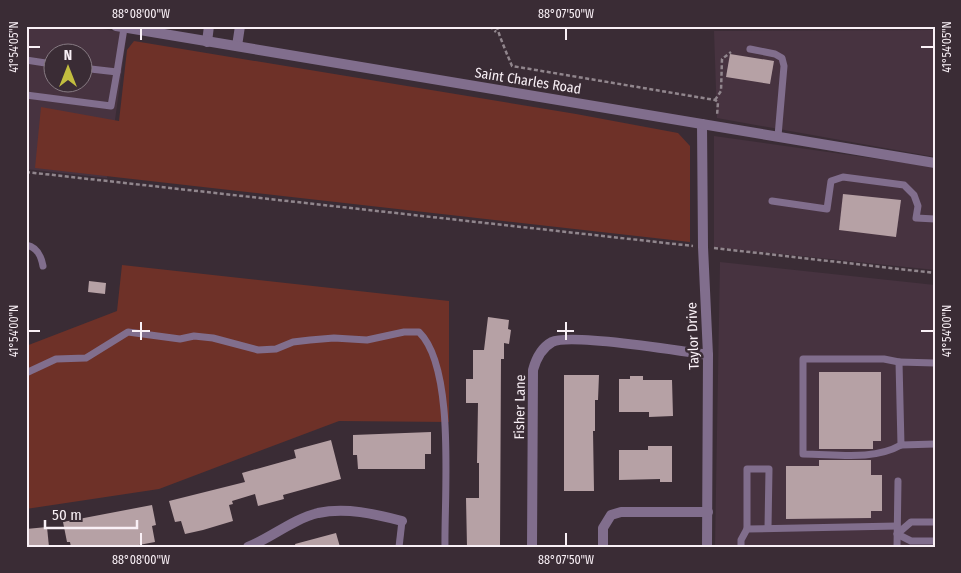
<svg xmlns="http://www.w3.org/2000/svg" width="961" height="573" font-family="'Fira Sans Condensed',sans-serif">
	<rect width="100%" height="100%" fill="#3a2c35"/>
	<g fill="#473340" fill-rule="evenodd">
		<path d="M 26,26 L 84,26 L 127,33 L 107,178 L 26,169 ZM 52,52 L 82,52 L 82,82 L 52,82 Z"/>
		<polygon points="935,30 935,157 717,118 714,31"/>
		<polygon points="714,136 935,167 935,270 714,247"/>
		<polygon points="720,262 935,285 935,547 715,547"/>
	</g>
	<g fill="#6e3128">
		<polygon points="134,41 576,114 678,133 690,146 690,242 35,168 41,107 119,121 127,50"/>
		<polygon points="122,265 449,301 449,422 339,421 159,489 26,509 26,346 117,311"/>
	</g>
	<g fill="#b6a1a5">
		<polygon points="730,54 774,61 770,84 726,77"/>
		<polygon points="843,194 901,200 896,237 839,230"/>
		<polygon points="89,281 106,283 105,294 88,292"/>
		<polygon points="488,317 509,320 508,329 511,330 509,344 504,343 504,359 501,359 500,547 467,547 466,498 479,498 479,463 477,463 478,403 466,403 466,379 473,379 473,350 484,350"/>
		<polygon points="819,372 881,372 881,441 873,441 873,449 819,449"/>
		<polygon points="564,375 599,375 598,400 595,400 595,431 593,431 594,491 564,491"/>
		<polygon points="630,376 643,376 643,380 672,380 673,416 649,417 649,412 619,412 619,379 630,379"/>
		<polygon points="431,432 431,454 425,454 425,469 358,469 357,455 353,455 353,435"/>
		<polygon points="331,440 341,479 283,495 284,499 258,506 255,494 232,501 233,504 229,505 233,521 203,530 185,534 181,521 175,522 169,501 245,482 242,473 296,458 294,450"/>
		<polygon points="648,446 672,446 672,482 660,482 660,479 619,480 619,450 648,450"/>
		<polygon points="819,460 871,460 871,475 882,475 882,511 871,511 871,518 786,519 786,466 819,466"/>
		<polygon points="152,505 156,525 152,526 155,542 128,547 71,547 70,542 67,542 63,522"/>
		<polygon points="47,527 49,547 26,547 26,529"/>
		<polygon points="336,533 340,547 296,547 295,544"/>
	</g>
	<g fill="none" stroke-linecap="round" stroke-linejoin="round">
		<g stroke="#91868d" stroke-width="2.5" stroke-dasharray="4 2.5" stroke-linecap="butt">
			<polyline points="490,26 496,32"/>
			<path d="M 497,26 C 497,31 509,59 512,66 L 715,100 L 718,102 L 717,116"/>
			<polyline points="715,100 721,91 722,59 731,52"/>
			<polyline points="26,172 693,246"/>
			<polyline points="714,248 935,273"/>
		</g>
		<g stroke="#816e8d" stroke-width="7">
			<polyline points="750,49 775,54 782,58 784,66 778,136"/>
			<polyline points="26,60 52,64"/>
			<polyline points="82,68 117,72 124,28"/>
			<polyline points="26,95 111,106 117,72"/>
			<polyline points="772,201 827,209 831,181 843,177 904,185 914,195 918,206 916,218 935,219"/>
			<path d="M 26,245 C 37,247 41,255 43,266"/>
			<path d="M 899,362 L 884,359 L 803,359 L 803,454 C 835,454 873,461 901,445"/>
			<polyline points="935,363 899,362 901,445 935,444"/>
			<path d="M 26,373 L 56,359 L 86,358 L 128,332 L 180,339 L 194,336 L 213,338 L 258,350 L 276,349 L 293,342 L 310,340 L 334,338 L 367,340 L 404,332 L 419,332 C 456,368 444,496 445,547"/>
			<polyline points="935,522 911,522 897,534 911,541 935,541"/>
			<polyline points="747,529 897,526"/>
			<polyline points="399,547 402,521"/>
			<polyline points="741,547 741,540 747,529 747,469 769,469 768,528"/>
			<polyline points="897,547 898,481"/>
		</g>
		<g stroke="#816e8d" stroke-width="10">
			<polyline points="207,42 209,26"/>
			<polyline points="237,46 240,26"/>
			<polyline points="702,124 703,247 708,355 707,547"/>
			<path d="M 248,547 C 271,538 293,519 318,513 C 346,507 375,514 402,521"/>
			<path d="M 532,547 L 533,370 C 536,359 541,348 552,342 C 570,333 682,351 708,355"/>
			<polyline points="603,547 603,528 611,515 621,512 708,512"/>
		</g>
		<polyline stroke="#816e8d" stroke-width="10" points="116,26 935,163"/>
	</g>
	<path fill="none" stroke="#f9f0f6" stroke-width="2" d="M 141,28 L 141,40M 566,28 L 566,40M 28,47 L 40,47M 921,47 L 934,47M 141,322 L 141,340M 566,322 L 566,340M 28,331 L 40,331M 132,331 L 150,331M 557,331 L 574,331M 921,331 L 934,331M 141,533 L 141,546M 566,533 L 566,546"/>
	<g text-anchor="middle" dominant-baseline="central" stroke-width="5" stroke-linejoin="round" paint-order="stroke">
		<g font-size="14" fill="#f9f0f6" stroke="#3a2c35">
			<text transform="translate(528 81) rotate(9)">Saint Charles Road</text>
			<text transform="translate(693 336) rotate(-92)">Taylor Drive</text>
			<text transform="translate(520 407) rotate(-89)">Fisher Lane</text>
		</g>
	</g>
	<rect width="961" height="573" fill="none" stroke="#3a2c35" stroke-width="55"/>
	<g transform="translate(68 68)"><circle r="24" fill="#3a2c35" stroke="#867a82"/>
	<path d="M0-4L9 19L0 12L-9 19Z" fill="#c2bd3f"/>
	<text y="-8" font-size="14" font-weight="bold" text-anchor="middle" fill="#f9f0f6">N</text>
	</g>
	<path d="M45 520v8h92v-8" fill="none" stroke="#f9f0f6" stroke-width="2.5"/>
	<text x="52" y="520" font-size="15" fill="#f9f0f6" stroke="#3a2c35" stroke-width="4" paint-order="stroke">50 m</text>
	<rect x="28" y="28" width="906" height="518" fill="none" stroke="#f9f0f6" stroke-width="2"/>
	<g font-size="12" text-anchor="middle" fill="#f9f0f6">
		<text x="141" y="18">88°08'00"W</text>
		<text x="566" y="18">88°07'50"W</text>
		<text transform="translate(14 47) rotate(-90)" y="4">41°54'05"N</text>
		<text transform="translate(947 47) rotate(-90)" y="4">41°54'05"N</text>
		<text transform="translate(14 331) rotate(-90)" y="4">41°54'00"N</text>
		<text transform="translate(947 331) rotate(-90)" y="4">41°54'00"N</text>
		<text x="141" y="564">88°08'00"W</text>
		<text x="566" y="564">88°07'50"W</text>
	</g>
</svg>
